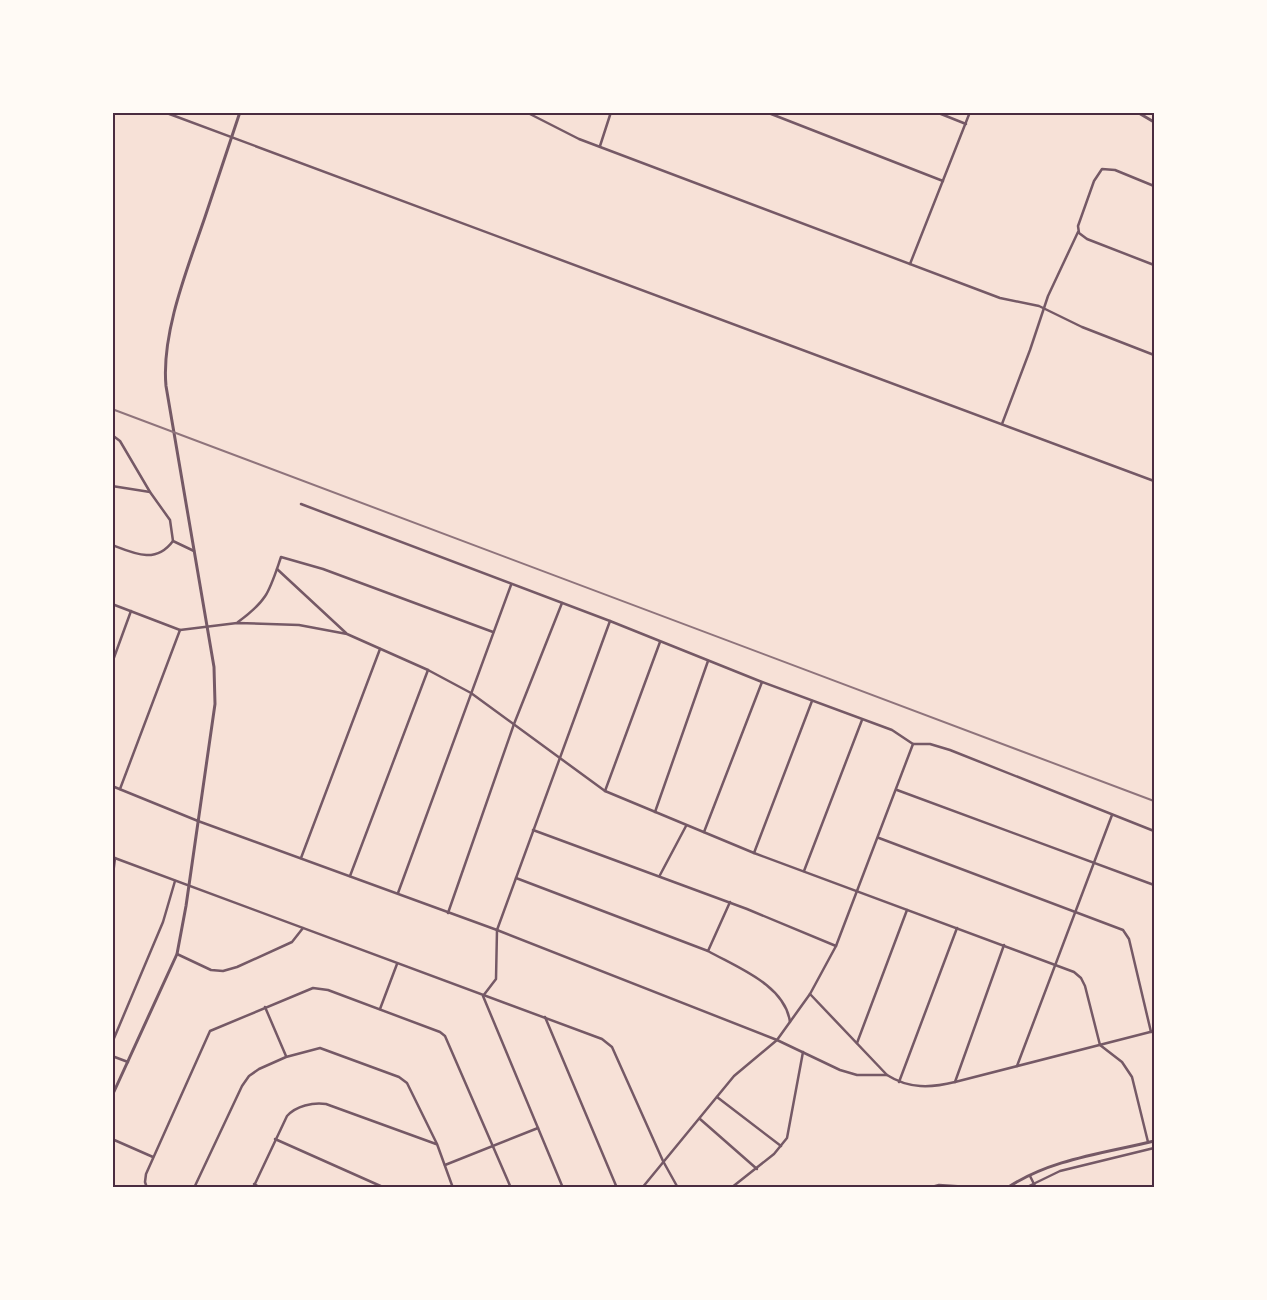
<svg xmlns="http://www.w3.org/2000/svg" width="1267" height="1300" font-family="'DejaVu Sans',sans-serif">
	<rect width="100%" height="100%" fill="#f7e1d7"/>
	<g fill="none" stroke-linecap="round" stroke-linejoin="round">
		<g stroke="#755966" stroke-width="2.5">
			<polyline points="164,112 1154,481"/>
			<polyline points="526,112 579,139 1000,298 1039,306 1082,327 1154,355"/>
			<polyline points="766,112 943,181"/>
			<polyline points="936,112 966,124"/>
			<polyline points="600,146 611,112"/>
			<polyline points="1154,186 1115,170 1102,169 1094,181 1078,226 1079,233 1087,239 1154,265"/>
			<polyline points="910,264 970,112"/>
			<polyline points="1002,424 1030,350 1048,296 1078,232"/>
			<polyline points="112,435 120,441 150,492 170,520 173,541 194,551"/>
			<polyline points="112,486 150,492"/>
			<polyline points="301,504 610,621 497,930 496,979 483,996 563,1188"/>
			<path d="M 112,545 C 135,554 156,564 173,541"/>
			<polyline points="277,569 346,633"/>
			<polyline points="112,604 180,630 237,623 299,625 347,634 428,670 471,693 605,791 754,853 1074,972 1081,978 1085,986 1100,1045 1122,1062 1132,1077 1148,1142"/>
			<polyline points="610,621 762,682 892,730 913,744 930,744 950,750 1154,831"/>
			<path d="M 238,622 C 268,600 269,592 281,557 L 323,569 L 493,632"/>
			<polyline points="112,663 131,611"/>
			<polyline points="112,786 198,821 497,930 777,1040 840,1070 857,1075 887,1075"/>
			<polyline points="120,789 180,630"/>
			<polyline points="897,790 1154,885"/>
			<polyline points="605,791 660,642"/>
			<polyline points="655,812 708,661"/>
			<polyline points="533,830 747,909 836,946"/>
			<polyline points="704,832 762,682"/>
			<polyline points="879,838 1123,930 1129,939 1151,1032"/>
			<polyline points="754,853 812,701"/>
			<polyline points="112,857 602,1039 612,1047 663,1161 678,1188"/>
			<polyline points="301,858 380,649"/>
			<polyline points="804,871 862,720"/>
			<polyline points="660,875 686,826"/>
			<polyline points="350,876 428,670"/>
			<polyline points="516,878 708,951 730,902"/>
			<polyline points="112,883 115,858"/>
			<polyline points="398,893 511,585"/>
			<polyline points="448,913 514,724 562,603"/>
			<path d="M 708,951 C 738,968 785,985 790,1022"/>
			<polyline points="177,954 211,970 223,971 237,967 292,942 303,928"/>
			<path d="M 810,994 L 887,1075 C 909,1089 931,1088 955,1082 L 1154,1031"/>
			<polyline points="265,1007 286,1056"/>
			<polyline points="380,1009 397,964"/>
			<polyline points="545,1017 617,1188"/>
			<polyline points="112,1043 163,922 175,881"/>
			<polyline points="857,1043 907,910"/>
			<polyline points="112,1056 128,1062"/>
			<polyline points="1017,1066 1112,815"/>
			<polyline points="899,1082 957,928"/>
			<polyline points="955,1082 1004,945"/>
			<polyline points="717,1097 781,1146"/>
			<polyline points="700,1119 757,1169"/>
			<polyline points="112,1139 153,1157"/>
			<polyline points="275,1139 385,1188"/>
			<polyline points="445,1165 538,1128"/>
			<polyline points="1030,1176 1036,1188"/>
			<polyline points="254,1184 261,1188"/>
			<polyline points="147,1188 145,1182 146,1174 210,1031 313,988 328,990 440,1032 445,1036 511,1188"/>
			<polyline points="194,1188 242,1086 249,1076 259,1069 286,1057 320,1048 399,1077 407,1083 437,1144 453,1188"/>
			<path d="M 253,1188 L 287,1116 C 296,1106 313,1102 326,1104 L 436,1144"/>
			<polyline points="642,1188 734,1076 777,1040 810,994 836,946 913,744"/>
			<polyline points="731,1188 774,1154 787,1138 803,1052"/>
			<polyline points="928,1188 939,1185 984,1188"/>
			<polyline points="1025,1188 1060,1171 1154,1148"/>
		</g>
		<g stroke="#755966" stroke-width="3">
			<polyline points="1137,112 1154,122"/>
			<path d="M 112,1096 L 177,954 L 186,906 L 215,704 L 214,667 L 166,386 C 161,333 188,267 205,217 C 217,182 228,147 240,112"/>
			<path d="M 1007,1188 C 1050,1159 1105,1153 1154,1141"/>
		</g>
		<polyline stroke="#8f747c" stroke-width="2" points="112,409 1154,801"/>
	</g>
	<rect width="1267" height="1300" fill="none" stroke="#fffaf5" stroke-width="228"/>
	<rect x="114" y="114" width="1039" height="1072" fill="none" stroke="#4a2c40" stroke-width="2"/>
</svg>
